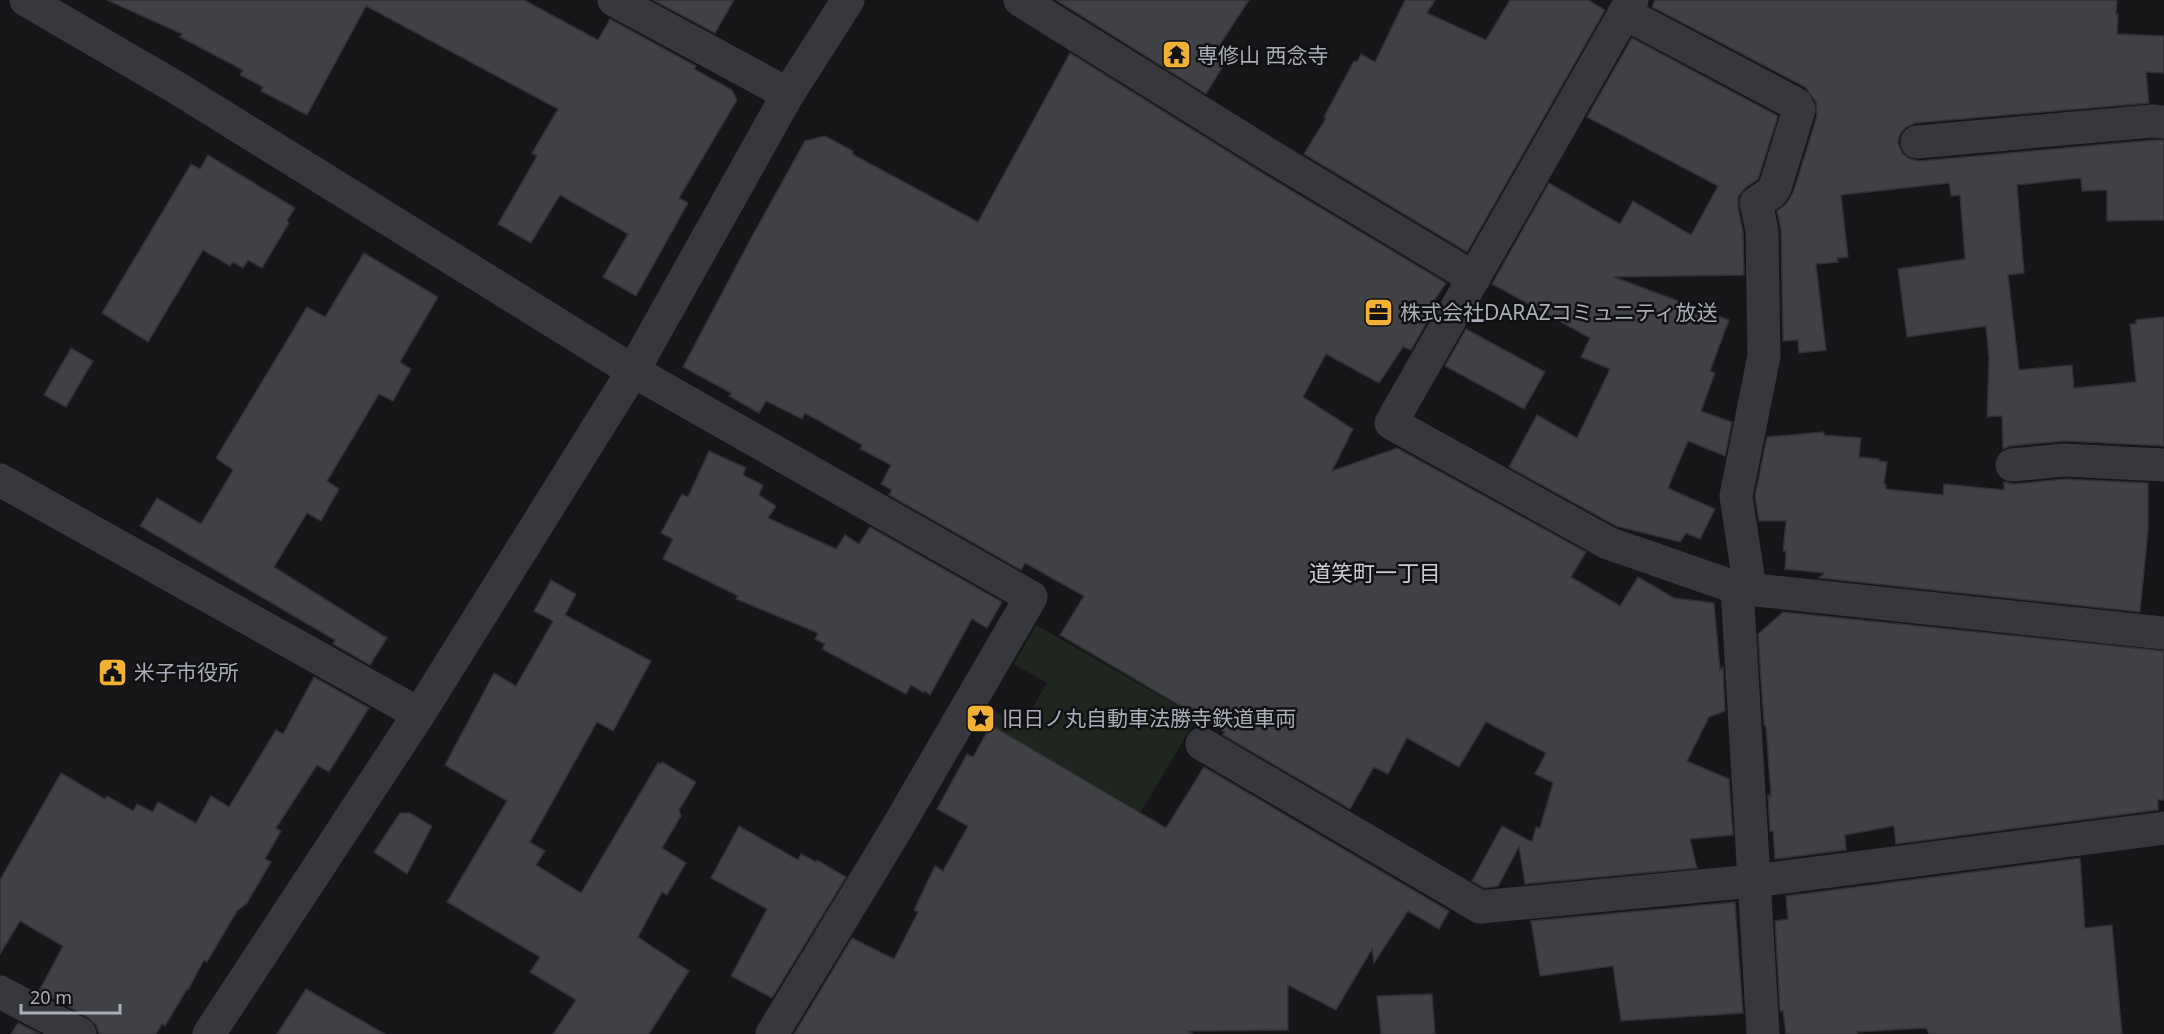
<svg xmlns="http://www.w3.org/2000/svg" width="2164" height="1034" font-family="'Noto Sans','Noto Sans JP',sans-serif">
	<rect width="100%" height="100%" fill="#161618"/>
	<polygon fill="#1e261f" points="1036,625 1197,717 1141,812 982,719 989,708 1022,726 1047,683 1014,664"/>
	<g fill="#404145" stroke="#303034" stroke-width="1.5">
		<polygon points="107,0 524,0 598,40 610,19 696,66 694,69 732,90 737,100 679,198 688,203 636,296 603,277 628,234 560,195 531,243 498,224 537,156 532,153 558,109 366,6 307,115 261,91 263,87 240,75 243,70 180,37 182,34"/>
		<polygon points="653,0 734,0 715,33"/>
		<polygon points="1056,0 1249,0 1215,52 1228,58 1206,94"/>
		<polygon points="1405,0 1435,0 1427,13 1486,40 1510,0 1588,0 1605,10 1467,252 1304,154 1326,118 1324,117 1354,61 1357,62 1361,54 1375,62"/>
		<polygon points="1655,0 2117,0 2116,14 2118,14 2117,34 2164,36 2164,73 2146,72 2149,103 1915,123 1906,127 1900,134 1898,143 1902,153 1910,159 1919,161 2153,140 2164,140 2164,220 2107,221 2107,190 2082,191 2081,178 2017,185 2024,273 2008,275 2019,370 2072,365 2074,388 2136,382 2130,324 2136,324 2136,320 2164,317 2164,446 2065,441 2010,446 2003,449 2002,416 1987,417 1989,359 1986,326 1907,337 1898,269 1965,259 1960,195 1951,196 1949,183 1841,195 1848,257 1837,258 1838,262 1816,264 1826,350 1799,353 1798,340 1783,341 1781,230 1777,211 1786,204 1793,193 1817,116 1816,102 1805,87 1652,7"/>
		<polygon points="1632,38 1778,116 1758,179 1745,188 1738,197 1738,207 1743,232 1744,275 1614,277 1729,320 1710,371 1715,373 1701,411 1732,422 1725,456 1688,441 1668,488 1715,509 1700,539 1686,533 1680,542 1616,526 1509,467 1537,415 1577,438 1610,369 1581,357 1590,338 1492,284 1549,183 1620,224 1633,201 1691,235 1718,186 1587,117"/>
		<polygon points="1070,53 1264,174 1446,283 1429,308 1433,311 1411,350 1403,347 1379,383 1326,354 1303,397 1353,429 1332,471 1397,448 1586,552 1571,577 1620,606 1638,577 1674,598 1714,603 1720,670 1723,667 1725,711 1709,717 1687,761 1729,779 1733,835 1690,839 1697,868 1525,884 1519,847 1498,886 1484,888 1472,881 1502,826 1532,842 1536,827 1540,828 1553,783 1535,774 1546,753 1486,722 1459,767 1407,738 1388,774 1374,767 1350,809 1223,735 1225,732 1060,635 1084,596 1025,563 1021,570 889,495 892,490 881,484 891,465 860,449 862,445 805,413 802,419 766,401 759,413 729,396 731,393 683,367 750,240 805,141 825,136 853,151 852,154 978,222"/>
		<polygon points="208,155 295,208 287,221 289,223 262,268 248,260 243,268 233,262 230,266 203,250 148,342 102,313 191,164 200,169"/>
		<polygon points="364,253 438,297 400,362 411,369 393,401 379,394 327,481 339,489 321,521 307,513 274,567 387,638 370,665 333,644 335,640 140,526 157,498 201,524 233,470 216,458 307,307 325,317"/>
		<polygon points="1466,329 1545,372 1524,409 1445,366"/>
		<polygon points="71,348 93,361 66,407 44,395"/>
		<polygon points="1824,432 1824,435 1861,438 1859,457 1879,459 1879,461 1887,462 1884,484 1886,484 1886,489 1943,495 1944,484 2004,490 2004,482 2014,484 2064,479 2148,483 2148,530 2140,612 1819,578 1824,573 1785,569 1786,551 1783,551 1786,521 1759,521 1755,496 1767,437"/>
		<polygon points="709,451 746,468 743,475 763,485 759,495 776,506 768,518 836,549 845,535 859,544 870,527 1002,602 987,628 972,619 930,695 925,691 924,693 911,685 906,694 822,649 825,644 815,639 818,633 736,599 738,596 663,559 673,539 661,533 682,494 688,497"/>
		<polygon points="551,580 576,594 565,615 651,661 613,731 597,722 530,842 545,851 536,865 581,893 658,763 661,764 662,762 696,782 679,810 681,816 662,848 686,863 667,895 662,892 638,937 689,971 649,1034 553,1034 576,1000 530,972 540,957 447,902 507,801 445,765 494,673 516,686 553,621 534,611"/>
		<polygon points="1783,612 2164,651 2164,800 2158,800 2158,810 1896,844 1894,826 1845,835 1846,850 1775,859 1773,831 1770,831 1768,795 1771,796 1766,727 1764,725 1758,634"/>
		<polygon points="314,677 369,708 329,772 317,765 276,828 281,831 265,859 271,862 247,903 237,911 207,962 204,960 188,990 187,989 165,1026 162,1024 156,1034 99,1034 96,1025 89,1018 39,991 63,946 20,921 0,954 0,880 61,773 105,799 107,796 133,811 137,804 153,812 158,802 196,823 211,796 229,807 276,730 283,734"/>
		<polygon points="991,725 1166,828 1204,767 1449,911 1439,929 1408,911 1374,963 1372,949 1336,1010 1288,985 1288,1030 1188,1031 1193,1034 794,1034 852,938 894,959 918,912 914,910 935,866 943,871 968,826 937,809 967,754 973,757"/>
		<polygon points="400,813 410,813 432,826 407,874 374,852"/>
		<polygon points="739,826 798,860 801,854 816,862 817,860 846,877 772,998 731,976 767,909 711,878"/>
		<polygon points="2080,858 2085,928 2112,925 2122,1034 1929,1034 1926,1028 1857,1032 1857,1034 1786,1034 1783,1011 1780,1011 1775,921 1788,919 1786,896"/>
		<polygon points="1735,902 1743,1013 1621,1021 1613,966 1540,976 1531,921"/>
		<polygon points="306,989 313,993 385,1034 277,1034"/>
		<polygon points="1432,994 1435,1034 1381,1034 1377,996"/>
		<polygon points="18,1023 40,1034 11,1034"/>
	</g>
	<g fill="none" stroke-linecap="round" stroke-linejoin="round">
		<g stroke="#37383d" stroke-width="33">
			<polyline points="26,0 177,88 633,371 1031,597 894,833 772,1034"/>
			<polyline points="614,0 788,94"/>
			<polyline points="1020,0 1274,158 1474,278"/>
			<polyline points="1632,0 1391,423 1608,543 1737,588 2164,633"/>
			<polyline points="1624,13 1796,104 1799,110 1775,187 1771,193 1756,203 1762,230 1764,356 1736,496 1750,589"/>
			<polyline points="1917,142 2153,121 2164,122"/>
			<polyline points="2012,465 2064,460 2164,465"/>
			<polyline points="0,480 419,714"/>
			<polyline points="1737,588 1763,1034"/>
			<polyline points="1202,744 1480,907 1753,881 2164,828"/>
			<polyline points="0,992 80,1034"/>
			<polyline points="209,1034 419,714 633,371 788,94 848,0"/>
		</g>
	</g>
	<defs>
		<symbol id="temple-square" viewBox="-11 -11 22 22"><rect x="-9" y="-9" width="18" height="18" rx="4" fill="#f2b134" stroke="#111113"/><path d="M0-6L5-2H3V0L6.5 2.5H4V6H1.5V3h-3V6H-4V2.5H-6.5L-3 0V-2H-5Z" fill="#111"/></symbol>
		<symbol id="office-square" viewBox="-11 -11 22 22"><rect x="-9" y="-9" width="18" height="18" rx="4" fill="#f2b134" stroke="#111113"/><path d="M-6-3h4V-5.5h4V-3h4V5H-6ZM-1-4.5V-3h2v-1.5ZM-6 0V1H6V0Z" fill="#111"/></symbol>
		<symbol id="civic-square" viewBox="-11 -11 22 22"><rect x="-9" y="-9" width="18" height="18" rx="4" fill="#f2b134" stroke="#111113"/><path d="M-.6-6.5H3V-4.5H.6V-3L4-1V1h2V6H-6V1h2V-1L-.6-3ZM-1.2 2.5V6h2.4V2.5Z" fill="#111"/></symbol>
		<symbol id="sight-square" viewBox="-11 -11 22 22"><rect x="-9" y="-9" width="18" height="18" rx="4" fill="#f2b134" stroke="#111113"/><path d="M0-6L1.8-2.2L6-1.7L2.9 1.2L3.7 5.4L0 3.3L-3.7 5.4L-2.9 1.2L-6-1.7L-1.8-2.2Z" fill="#111"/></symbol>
	</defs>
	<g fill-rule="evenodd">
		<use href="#temple-square" x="1160" y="38" width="33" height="33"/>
		<use href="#office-square" x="1362" y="296" width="33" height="33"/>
		<use href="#civic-square" x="96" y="656" width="33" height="33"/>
		<use href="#sight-square" x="964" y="702" width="33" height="33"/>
	</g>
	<g text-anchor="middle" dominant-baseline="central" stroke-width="5" stroke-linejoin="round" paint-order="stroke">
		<g font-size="21" fill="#a8adb8" stroke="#111113" text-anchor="start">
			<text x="1197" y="55">専修山 西念寺</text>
			<text x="1400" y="312">株式会社DARAZコミュニティ放送</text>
			<text x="134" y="672">米子市役所</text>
			<text x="1002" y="718">旧日ノ丸自動車法勝寺鉄道車両</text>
		</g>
		<g font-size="22" fill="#c9ccd4" stroke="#111113">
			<text x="1375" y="572">道笑町一丁目</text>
		</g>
	</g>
	<path d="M21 1004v9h99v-9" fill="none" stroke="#a8adb8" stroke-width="3"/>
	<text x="30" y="1004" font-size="18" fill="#a8adb8" stroke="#111113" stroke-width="4.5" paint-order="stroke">20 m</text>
</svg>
